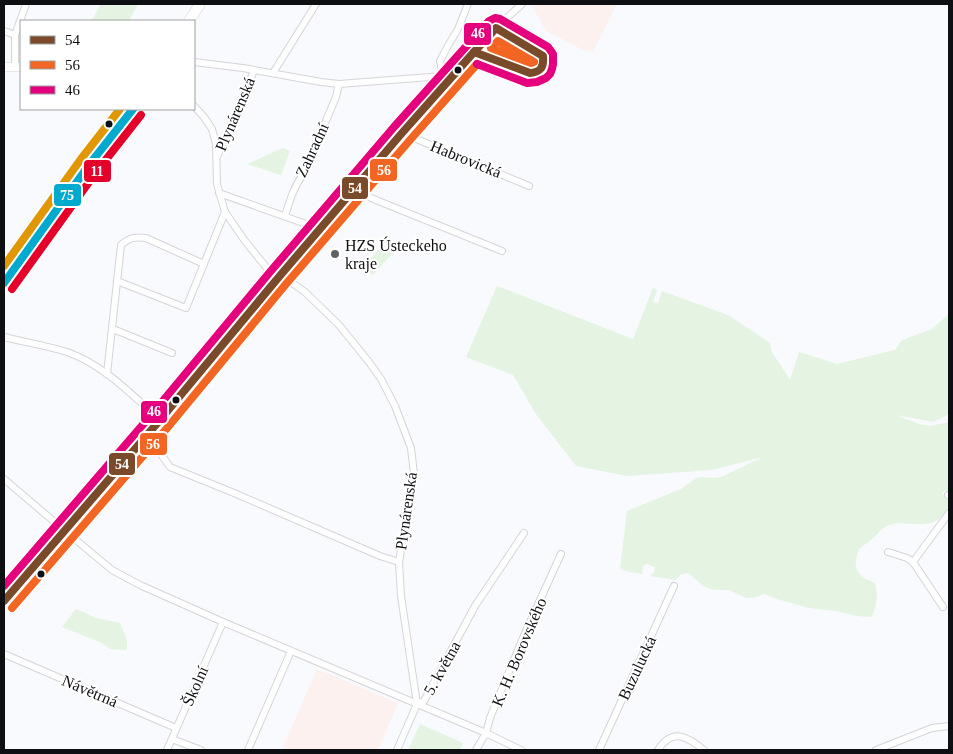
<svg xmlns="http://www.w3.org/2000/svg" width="953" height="754" font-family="Georgia,serif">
	<rect width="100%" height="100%" fill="#f9fafd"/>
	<g fill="#fcf1ef">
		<polygon points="531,4 617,4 593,52 583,50 546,31"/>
		<polygon points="317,669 398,703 378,750 282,750"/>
	</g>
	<g fill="#e4f3e2">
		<polygon points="101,4 138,4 129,21 95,21 92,20"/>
		<polygon points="283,148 290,151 281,175 247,164"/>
		<polygon points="382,245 392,254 373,275 363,267"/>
		<path d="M 497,286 L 633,339 L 653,288 L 657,290 L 653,302 L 658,303 L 662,291 L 728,315 L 770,343 L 772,352 L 790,380 L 799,352 L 837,364 L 895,350 L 902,340 L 932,329 L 949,314 L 949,414 L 934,422 L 896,415 L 919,424 L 930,426 L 949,422 L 949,493 L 945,490 L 942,494 C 947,498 950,501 949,507 C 948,511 945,514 942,516 C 928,532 904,518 887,526 C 882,528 877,535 872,539 C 869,542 864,545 860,548 C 858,551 857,555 856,559 C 853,573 864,579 875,583 C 878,593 877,608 871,617 L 856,616 L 837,611 L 809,608 L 777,599 L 765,594 L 753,598 L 746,598 L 729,590 L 714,590 L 703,586 L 690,574 L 686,573 L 680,575 L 675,580 L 650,576 L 654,572 L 655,567 L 647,564 L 643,566 L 642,570 L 643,574 L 629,572 L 620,569 L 627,511 L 681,489 L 696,478 L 701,477 L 712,478 L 721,477 L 763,457 L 711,470 L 627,476 L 576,466 L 536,414 L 513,375 L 466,357 Z"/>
		<polygon points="76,609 96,618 120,623 127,640 127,650 110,649 102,643 62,627"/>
		<polygon points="420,724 463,743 460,750 408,750"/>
	</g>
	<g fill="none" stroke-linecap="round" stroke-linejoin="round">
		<defs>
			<g id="minor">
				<polyline points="4,31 15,35"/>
				<polyline points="194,62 243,68 321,82 339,84 443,76 449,80"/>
				<polyline points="15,67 15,35 26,4"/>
				<polyline points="273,73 316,4"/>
				<polyline points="443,76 440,61 449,44 458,29 468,4"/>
				<polyline points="194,106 204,117 212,129 216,144 217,184 225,212 245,241 266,267 278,278"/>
				<polyline points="402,133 529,186"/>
				<polyline points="217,157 251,78 254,70"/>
				<polyline points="357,186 371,198 502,251"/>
				<polyline points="219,193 320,229"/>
				<path d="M 285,216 C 290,200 294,186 304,173 L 336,97 L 339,84"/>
				<polyline points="281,275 305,292 339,325 369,362 381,379 395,406 411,448 414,474 399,562 401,596 417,704"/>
				<polyline points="117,281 186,308 225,212"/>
				<polyline points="113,329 172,353"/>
				<path d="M 4,337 C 24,342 48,346 67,352 C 104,365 132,395 160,420"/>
				<path d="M 107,374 L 121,245 C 130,237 135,237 146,238 L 204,264"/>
				<polyline points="147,435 170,467 234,493 380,556 399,562"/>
				<polyline points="4,479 64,530 112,570 140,585 223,622 486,733 521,750"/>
				<polyline points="948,495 949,496"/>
				<polyline points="888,552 907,558 913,562 943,607"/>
				<polyline points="913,562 949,513"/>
				<polyline points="4,588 10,593"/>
				<polyline points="4,601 160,420 278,278 402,133 474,52 496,28 522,4"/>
				<polyline points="4,654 176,728"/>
				<polyline points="417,704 424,701 475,606 524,533"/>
				<polyline points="172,739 201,750"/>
				<polyline points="167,750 223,622"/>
				<polyline points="248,750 291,651"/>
				<polyline points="397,750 417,704"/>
				<polyline points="476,750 486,733 490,718 525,633 561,554"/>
				<polyline points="599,750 674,586"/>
				<path d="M 658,750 C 672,727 688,737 704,750"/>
				<polyline points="876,750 932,728 949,726"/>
			</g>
			<polyline id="tertiary" points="4,67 21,67"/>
			<g id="primary">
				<polyline points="189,21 200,4"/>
				<polyline points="4,283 89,165 133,109"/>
			</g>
		</defs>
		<use href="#minor" stroke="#d4d5d8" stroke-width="8"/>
		<use href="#tertiary" stroke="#d4d5d8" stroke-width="9"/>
		<use href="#primary" stroke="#d4d5d8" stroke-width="11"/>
		<use href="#minor" stroke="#fefeff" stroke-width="6"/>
		<use href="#tertiary" stroke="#fefeff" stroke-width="8"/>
		<use href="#primary" stroke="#fefeff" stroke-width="10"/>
		<defs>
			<g id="bus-1">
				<path d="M 496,28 L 543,56 C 544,67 541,72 530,73 L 474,52 Z"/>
				<polyline points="4,601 160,420 278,278 402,133 474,52"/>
			</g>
			<g id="bus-2">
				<polygon points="498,41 534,62 531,63 491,48"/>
				<polyline points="12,608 168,427 286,284 410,140 477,64"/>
			</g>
			<polyline id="bus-3" points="4,586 152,414 270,272 394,127 489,21 495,18 500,19 548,47 553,54 553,64 552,69 550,74 546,78 537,82 527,83 477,64"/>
			<polyline id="bus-4" points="4,283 89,165 133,109"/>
			<polyline id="bus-5" points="12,289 97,171 141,115"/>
			<polyline id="bus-6" points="4,266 81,159 120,109"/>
		</defs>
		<use href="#bus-1" stroke="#fff" stroke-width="11"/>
		<use href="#bus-2" stroke="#fff" stroke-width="11"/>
		<use href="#bus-3" stroke="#fff" stroke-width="11"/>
		<use href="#bus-4" stroke="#fff" stroke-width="11"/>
		<use href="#bus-5" stroke="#fff" stroke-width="11"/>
		<use href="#bus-6" stroke="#fff" stroke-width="11"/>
		<use href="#bus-1" stroke="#7a4b2a" stroke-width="8"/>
		<use href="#bus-2" stroke="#f26522" stroke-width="8"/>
		<use href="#bus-3" stroke="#e5007d" stroke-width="8"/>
		<use href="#bus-4" stroke="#00a9ce" stroke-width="8"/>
		<use href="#bus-5" stroke="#e4002b" stroke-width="8"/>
		<use href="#bus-6" stroke="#e09702" stroke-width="8"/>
	</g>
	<g fill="#0d0f12" stroke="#fff" stroke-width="2">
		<circle cx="458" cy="70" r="4.5"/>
		<circle cx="109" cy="124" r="4.5"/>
		<circle cx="176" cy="400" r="4.5"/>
		<circle cx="41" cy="574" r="4.5"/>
	</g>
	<circle fill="#606164" stroke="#fff" stroke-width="2" cx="335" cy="254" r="5"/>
	<g text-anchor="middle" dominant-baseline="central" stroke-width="4" stroke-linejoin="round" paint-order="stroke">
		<g font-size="16" fill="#0d0f12" stroke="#fff">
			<text transform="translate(235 114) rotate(-67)">Plynárenská</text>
			<text transform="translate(312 150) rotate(-65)">Zahradní</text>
			<text transform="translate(466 159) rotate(22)">Habrovická</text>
			<text transform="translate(406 511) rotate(-82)">Plynárenská</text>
			<text transform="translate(519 652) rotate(-67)">K. H. Borovského</text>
			<text transform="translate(442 668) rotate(-61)">5. května</text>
			<text transform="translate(637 668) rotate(-65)">Buzulucká</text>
			<text transform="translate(195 686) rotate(-66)">Školní</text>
			<text transform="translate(90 691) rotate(23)">Návětrná</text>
		</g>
		<g font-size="16" fill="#0d0f12" stroke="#fff" text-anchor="start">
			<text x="345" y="245">HZS Ústeckeho<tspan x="345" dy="18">kraje</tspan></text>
		</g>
	</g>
	<g stroke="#fff" stroke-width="2">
		<rect x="463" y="22" width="29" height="24" rx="5" fill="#e5007d"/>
		<rect x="369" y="158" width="29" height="24" rx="5" fill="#f26522"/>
		<rect x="83" y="159" width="29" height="24" rx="5" fill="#e4002b"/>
		<rect x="341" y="176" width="28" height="24" rx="5" fill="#7a4b2a"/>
		<rect x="53" y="183" width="29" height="24" rx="5" fill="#00a9ce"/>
		<rect x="140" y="400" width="28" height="24" rx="5" fill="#e5007d"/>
		<rect x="139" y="432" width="29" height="24" rx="5" fill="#f26522"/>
		<rect x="108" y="452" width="28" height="24" rx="5" fill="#7a4b2a"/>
	</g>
	<g font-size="14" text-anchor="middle" font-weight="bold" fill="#fff">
		<text x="478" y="38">46</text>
		<text x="384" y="175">56</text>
		<text x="97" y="176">11</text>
		<text x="355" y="193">54</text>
		<text x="67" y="200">75</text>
		<text x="154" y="416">46</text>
		<text x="153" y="449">56</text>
		<text x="122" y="469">54</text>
	</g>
	<rect width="953" height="754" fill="none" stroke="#0d0f12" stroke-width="10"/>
	<rect x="20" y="20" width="175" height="90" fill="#ffffff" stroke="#9e9fa0"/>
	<rect x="30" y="36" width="25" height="8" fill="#7a4b2a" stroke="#9e9fa0"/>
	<text x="65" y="45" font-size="15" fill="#0d0f12">54</text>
	<rect x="30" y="61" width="25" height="8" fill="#f26522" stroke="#9e9fa0"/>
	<text x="65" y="70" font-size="15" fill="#0d0f12">56</text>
	<rect x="30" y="86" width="25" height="8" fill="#e5007d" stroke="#9e9fa0"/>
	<text x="65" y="95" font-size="15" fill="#0d0f12">46</text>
</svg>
